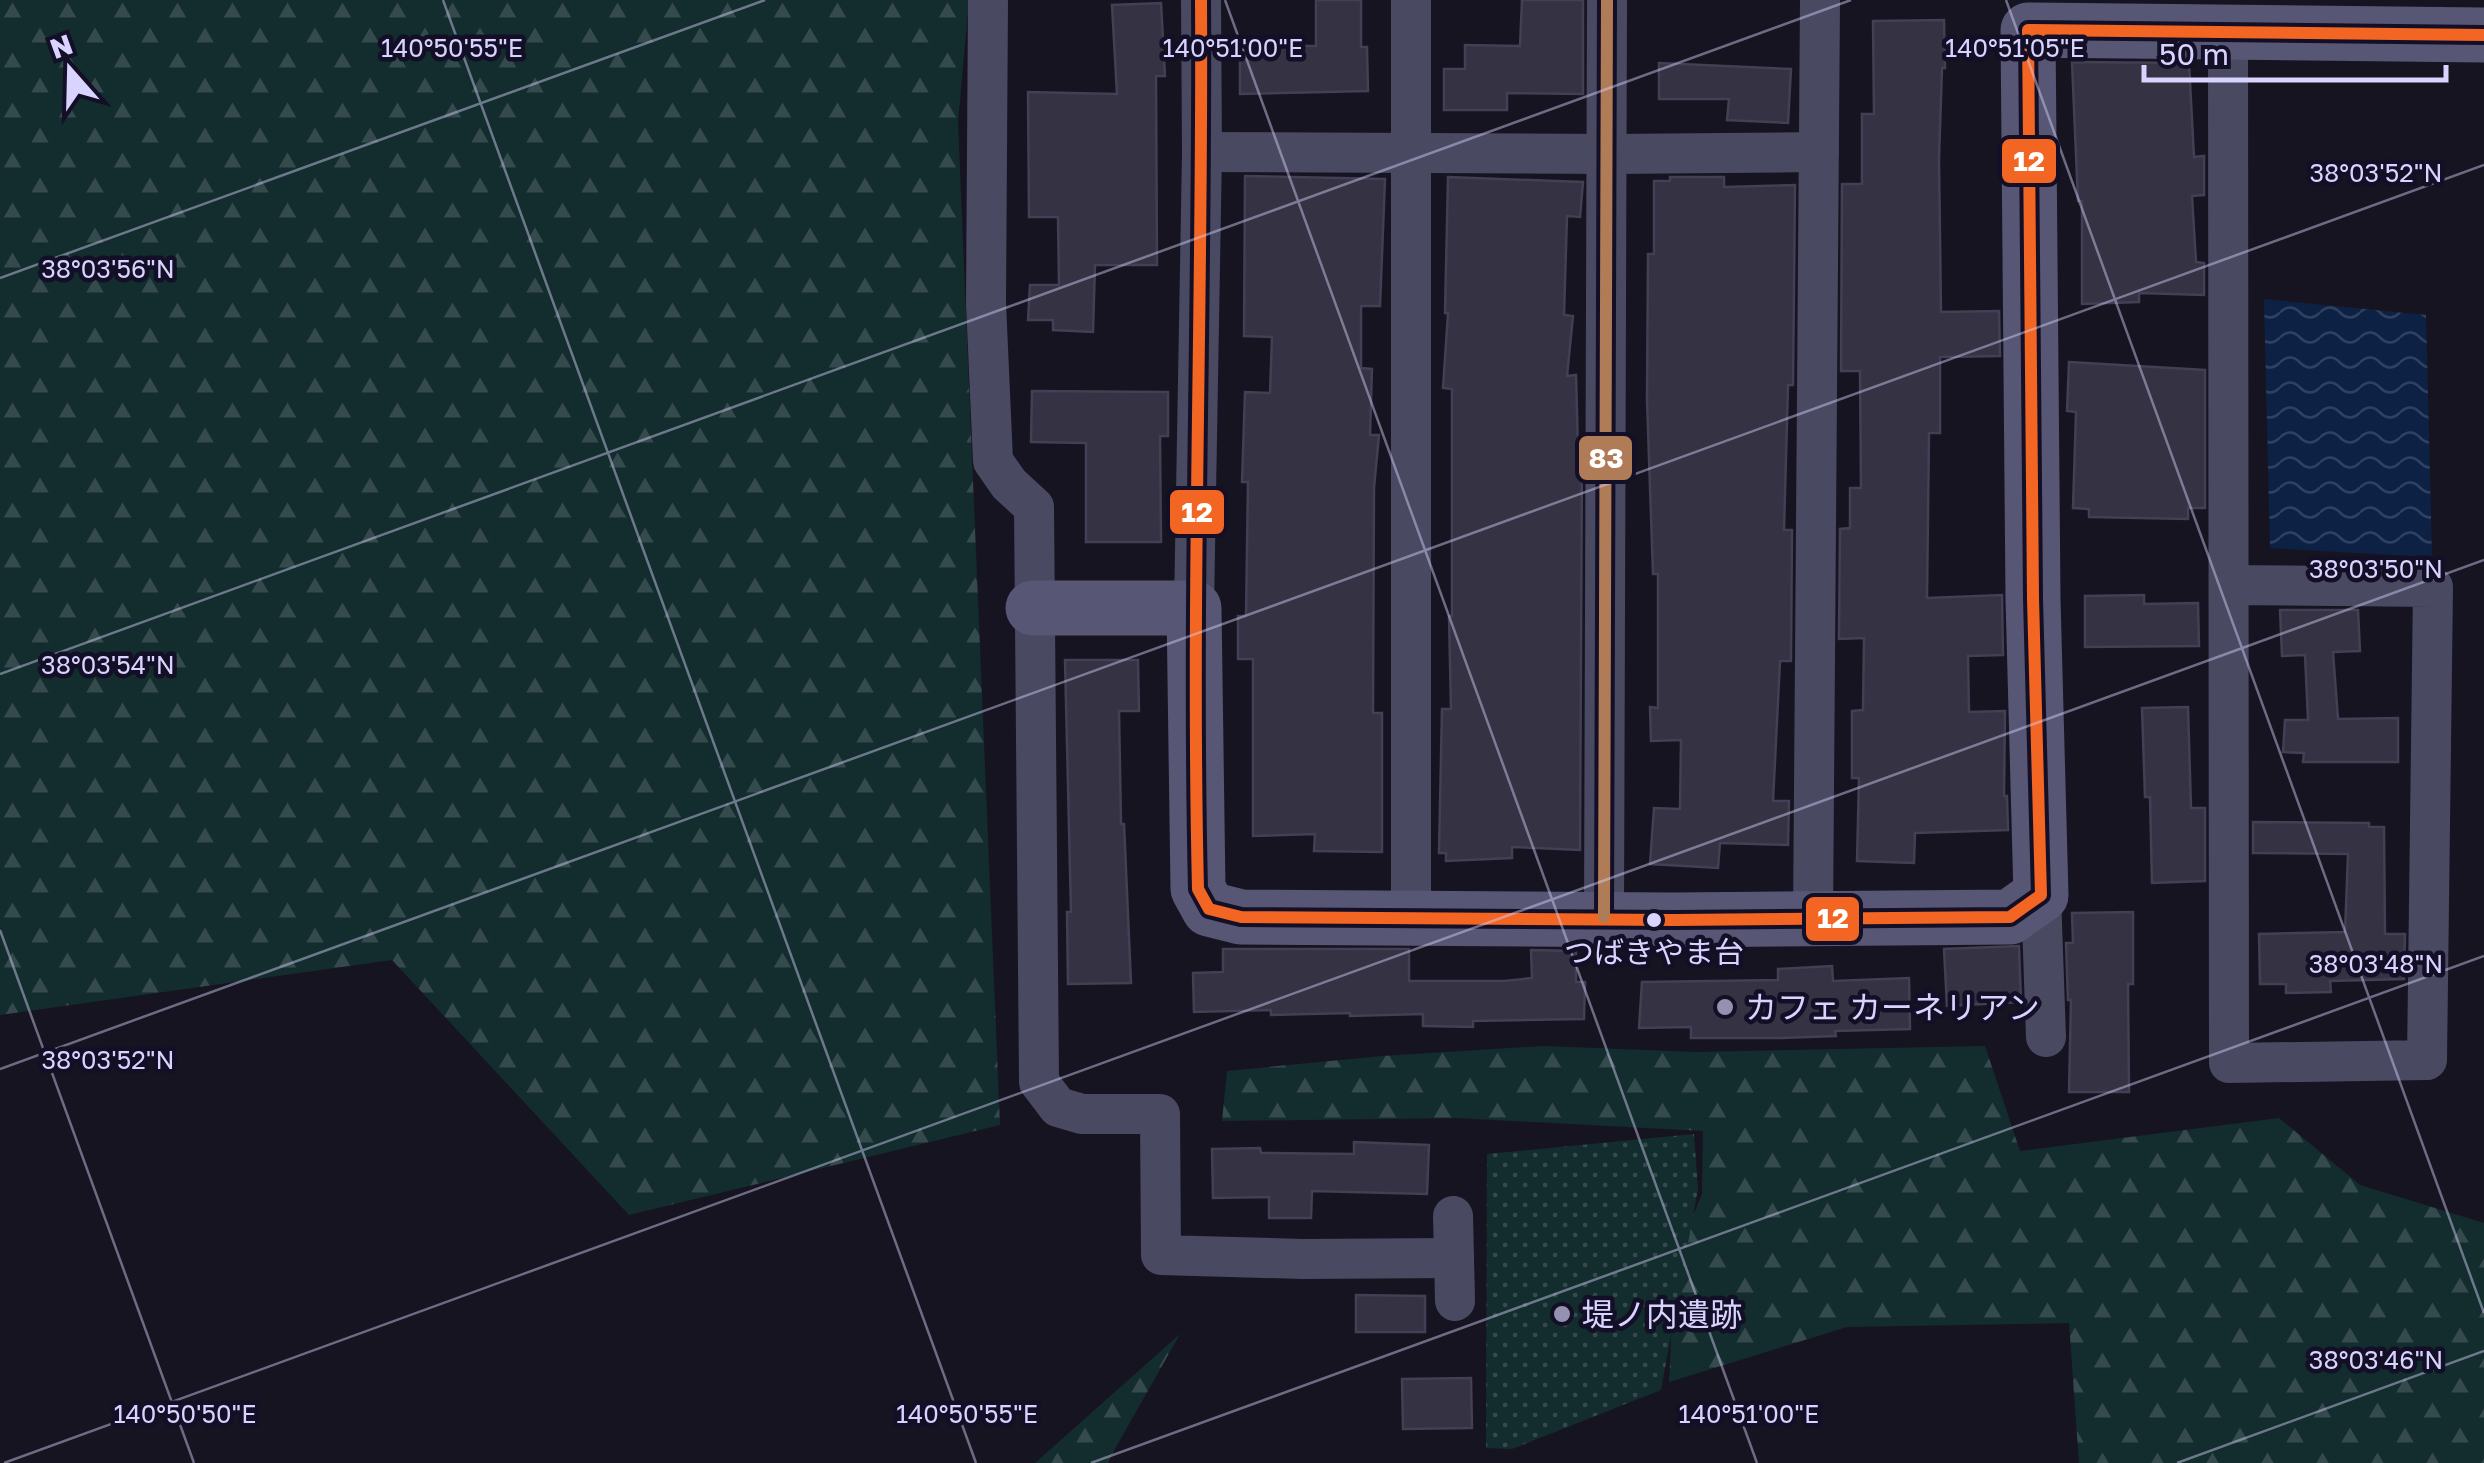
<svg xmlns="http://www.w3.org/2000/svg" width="2484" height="1463" font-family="'Golos Text','Noto Sans JP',sans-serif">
	<defs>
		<pattern id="forest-firs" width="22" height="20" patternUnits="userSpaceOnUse" patternTransform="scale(2.5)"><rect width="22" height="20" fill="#132c2d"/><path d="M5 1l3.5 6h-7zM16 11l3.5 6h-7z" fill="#354a4c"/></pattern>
		<pattern id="park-dots" width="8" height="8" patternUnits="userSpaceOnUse" patternTransform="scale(2.5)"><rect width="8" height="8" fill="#132c2d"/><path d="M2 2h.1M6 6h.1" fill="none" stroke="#354a4c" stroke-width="1.8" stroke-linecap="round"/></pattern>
		<pattern id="water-waves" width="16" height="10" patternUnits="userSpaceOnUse" patternTransform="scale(2.5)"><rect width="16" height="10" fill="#0d2144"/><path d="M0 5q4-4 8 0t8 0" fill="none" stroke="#304060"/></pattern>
	</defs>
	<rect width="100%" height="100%" fill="#161421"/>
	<g fill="url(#forest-firs)">
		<polygon points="0,0 969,0 958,123 1000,1125 629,1215 392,960 0,1015"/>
		<polygon points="1543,1046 1696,1052 1985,1046 2020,1151 2279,1118 2360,1185 2484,1223 2484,1463 2079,1463 2069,1323 1847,1327 1669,1382 1675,1258 1702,1194 1703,1131 1456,1118 1222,1121 1227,1071 1382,1056"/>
		<polygon points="1180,1334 1107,1463 1035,1463"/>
	</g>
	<polygon fill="url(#park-dots)" points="1694,1134 1698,1189 1661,1390 1512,1449 1486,1448 1487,1154"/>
	<polygon fill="url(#water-waves)" points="2264,299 2426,315 2432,557 2270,548"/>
	<g fill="#343243" stroke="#433f54" stroke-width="2.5">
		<polygon points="1316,0 1361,0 1361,47 1367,47 1368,91 1240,94 1240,46 1316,46"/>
		<polygon points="1522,0 1583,0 1583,94 1507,93 1507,110 1444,110 1444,69 1465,69 1465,45 1520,46"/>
		<polygon points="1161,3 1165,76 1156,76 1157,265 1095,265 1093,332 1053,330 1053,320 1028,320 1030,285 1059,285 1058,217 1029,217 1028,92 1117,94 1112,5"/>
		<polygon points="1944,20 1945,68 1942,68 1939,159 1941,312 1999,311 2000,356 1940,357 1940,433 1929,433 1927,598 2002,595 2003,655 1968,656 1969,712 2005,711 2004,796 2007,796 2008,830 1915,833 1914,863 1857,861 1859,778 1852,778 1852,711 1863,710 1864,638 1839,639 1840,529 1850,528 1850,488 1861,488 1860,371 1841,371 1842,184 1862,184 1862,114 1874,114 1873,21"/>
		<polygon points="2072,62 2189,63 2194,157 2204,156 2204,195 2192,196 2196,262 2204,263 2204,295 2139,293 2139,302 2082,304 2082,201 2078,201"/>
		<polygon points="1659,63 1791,69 1788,123 1727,120 1729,99 1659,99"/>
		<polygon points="1245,176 1385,179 1380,306 1361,306 1361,368 1372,369 1370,435 1379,435 1374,488 1373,713 1382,713 1382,852 1314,851 1315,834 1253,836 1253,659 1238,659 1238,616 1246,616 1248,482 1242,482 1245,392 1270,393 1272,337 1244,336"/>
		<polygon points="1448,177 1583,182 1580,217 1567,216 1564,315 1573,316 1567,376 1576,375 1578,450 1582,450 1580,850 1512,847 1512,858 1446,861 1446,853 1439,853 1442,709 1451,709 1449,616 1452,616 1452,389 1443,388 1448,313 1445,313"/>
		<polygon points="1670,177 1724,177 1724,187 1795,185 1793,385 1788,385 1784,530 1792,530 1791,661 1780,661 1773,801 1789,801 1788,845 1720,843 1718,868 1650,864 1654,808 1680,809 1681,740 1651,741 1650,707 1658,708 1658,574 1653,574 1647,400 1648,254 1654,254 1654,181 1670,181"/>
		<polygon points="2069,362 2205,370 2205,508 2188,508 2188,519 2089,517 2089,509 2073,508 2076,412 2067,411"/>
		<polygon points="1032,391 1168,392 1168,436 1160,436 1161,542 1086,542 1086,443 1031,442"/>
		<polygon points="2144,595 2144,604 2198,603 2199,646 2085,647 2085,596"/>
		<polygon points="2280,610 2358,610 2360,651 2333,652 2338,719 2398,718 2398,762 2303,762 2304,753 2283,752 2285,720 2308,720 2305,655 2282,656"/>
		<polygon points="1065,660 1138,660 1139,711 1119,711 1121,824 1124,824 1131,983 1068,984 1067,912 1071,912"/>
		<polygon points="2188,707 2191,808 2205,808 2205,881 2152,883 2150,797 2145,797 2142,708"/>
		<polygon points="2253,822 2369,823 2369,827 2384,827 2385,934 2405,934 2404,979 2330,981 2331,992 2286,993 2286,984 2260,984 2259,934 2345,932 2348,854 2253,853"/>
		<polygon points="2133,912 2133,984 2128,984 2129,1092 2069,1092 2071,1000 2068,1000 2066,943 2073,943 2072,913"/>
		<polygon points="2019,946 2021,1002 1947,1006 1944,949"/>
		<polygon points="1223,949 1409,949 1409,981 1504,981 1532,978 1531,950 1576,951 1576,982 1585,982 1584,1019 1473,1021 1473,1027 1423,1026 1423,1014 1350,1016 1350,1013 1271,1015 1271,1010 1194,1012 1193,973 1223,972"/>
		<polygon points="1832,966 1833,981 1909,978 1910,1029 1835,1031 1836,1036 1781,1038 1691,1038 1691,1027 1639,1028 1642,982 1778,980 1778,969"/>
		<polygon points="1354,1142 1429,1145 1427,1194 1312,1191 1311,1218 1269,1218 1269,1197 1213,1198 1212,1149 1260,1148 1261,1153 1354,1154"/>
		<polygon points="1356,1295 1425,1296 1425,1332 1356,1332"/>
		<polygon points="1471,1378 1472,1428 1403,1429 1402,1379"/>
	</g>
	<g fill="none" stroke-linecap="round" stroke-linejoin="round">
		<g stroke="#4a4962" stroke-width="40">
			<polyline points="988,0 986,303 993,461 1009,484 1034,507 1039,1082 1058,1107 1082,1114 1160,1114 1161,1255 1303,1259 1454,1258"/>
			<polyline points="2228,32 2229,1063 2427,1060 2433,587 2229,585"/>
			<polyline points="1202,152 1612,154 1819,152"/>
			<polyline points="1194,608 1202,152 1201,0"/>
			<polyline points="2041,895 2046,1037"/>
			<polyline points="1411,916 1411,0"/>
			<polyline points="1604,917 1607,0"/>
			<polyline points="1813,919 1820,0"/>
			<polyline points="1453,1216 1455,1301"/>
		</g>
		<polyline stroke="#575674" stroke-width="55" points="1033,608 1194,608 1198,889 1209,909 1241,917 1674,920 2010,917 2041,895 2033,599 2028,30 2484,35"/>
		<defs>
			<path id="bus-1" d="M 1201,0 C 1203,296 1191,593 1198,889 L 1209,909 L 1241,917 L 1674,920 L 2010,917 L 2041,895 L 2033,599 L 2028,30 L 2484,35"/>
			<polyline id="bus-2" points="1604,917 1607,0"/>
		</defs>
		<use href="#bus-1" stroke="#130f26" stroke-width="20"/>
		<use href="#bus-2" stroke="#130f26" stroke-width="20"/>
		<use href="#bus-1" stroke="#f26522" stroke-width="12"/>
		<use href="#bus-2" stroke="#b07c57" stroke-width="12"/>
	</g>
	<path fill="none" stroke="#d9d4ff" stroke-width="2.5" stroke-opacity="0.45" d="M 443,0 L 976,1463M 1225,0 L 1757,1463M 2006,0 L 2484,1313M 0,278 L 765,0M 0,674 L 1851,0M 0,930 L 194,1463M 0,1069 L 2484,165M 4,1463 L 2484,560M 1091,1463 L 2484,956M 2177,1463 L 2484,1351"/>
	<circle fill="#d9d4ff" stroke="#130f26" stroke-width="4" cx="1654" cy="920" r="9"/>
	<g fill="#9591b1" stroke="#130f26" stroke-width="4">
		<circle cx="1725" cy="1007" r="10"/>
		<circle cx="1562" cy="1314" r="10"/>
	</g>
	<g text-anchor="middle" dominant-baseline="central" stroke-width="9" stroke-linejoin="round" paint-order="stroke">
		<g font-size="30" fill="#d9d4ff" stroke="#130f26">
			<text x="1654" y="952">つばきやま台</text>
		</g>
		<g font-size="32" fill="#d9d4ff" stroke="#130f26" text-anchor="start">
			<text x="1745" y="1007">カフェ カーネリアン</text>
			<text x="1582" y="1314">堤ノ内遺跡</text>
		</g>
	</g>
	<g font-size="25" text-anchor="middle" fill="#d9d4ff" stroke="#130f26" stroke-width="9" stroke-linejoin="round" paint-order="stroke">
		<text x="452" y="57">140°50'55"E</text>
		<text x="1233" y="57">140°51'00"E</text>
		<text x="2015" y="57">140°51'05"E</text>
		<text x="2376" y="182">38°03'52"N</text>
		<text x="108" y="278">38°03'56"N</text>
		<text x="2376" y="578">38°03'50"N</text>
		<text x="108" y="674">38°03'54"N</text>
		<text x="2376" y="973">38°03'48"N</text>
		<text x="108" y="1069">38°03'52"N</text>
		<text x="2376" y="1369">38°03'46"N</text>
		<text x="185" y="1423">140°50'50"E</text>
		<text x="967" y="1423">140°50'55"E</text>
		<text x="1749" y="1423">140°51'00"E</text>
	</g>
	<g stroke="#130f26" stroke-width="4">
		<rect x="2000" y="137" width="58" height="48" rx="10" fill="#f26522"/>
		<rect x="1577" y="434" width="57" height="48" rx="10" fill="#b07c57"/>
		<rect x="1168" y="488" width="58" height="48" rx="10" fill="#f26522"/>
		<rect x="1804" y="895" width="57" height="48" rx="10" fill="#f26522"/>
	</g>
	<g font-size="28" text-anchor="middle" font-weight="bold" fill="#fff">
		<text x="2029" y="171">12</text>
		<text x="1606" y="468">83</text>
		<text x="1197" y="522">12</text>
		<text x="1833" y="928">12</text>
	</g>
	<g transform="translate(70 70) rotate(340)" stroke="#130f26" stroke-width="8" paint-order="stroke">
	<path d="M0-8L18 38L0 25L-18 38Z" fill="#d9d4ff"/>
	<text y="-15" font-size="28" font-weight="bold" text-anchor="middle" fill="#d9d4ff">N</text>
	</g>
	<path d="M2144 65v15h302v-15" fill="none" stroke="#d9d4ff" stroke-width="5"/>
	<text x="2159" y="65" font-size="30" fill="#d9d4ff" stroke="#130f26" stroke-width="8" paint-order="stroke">50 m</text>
</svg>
